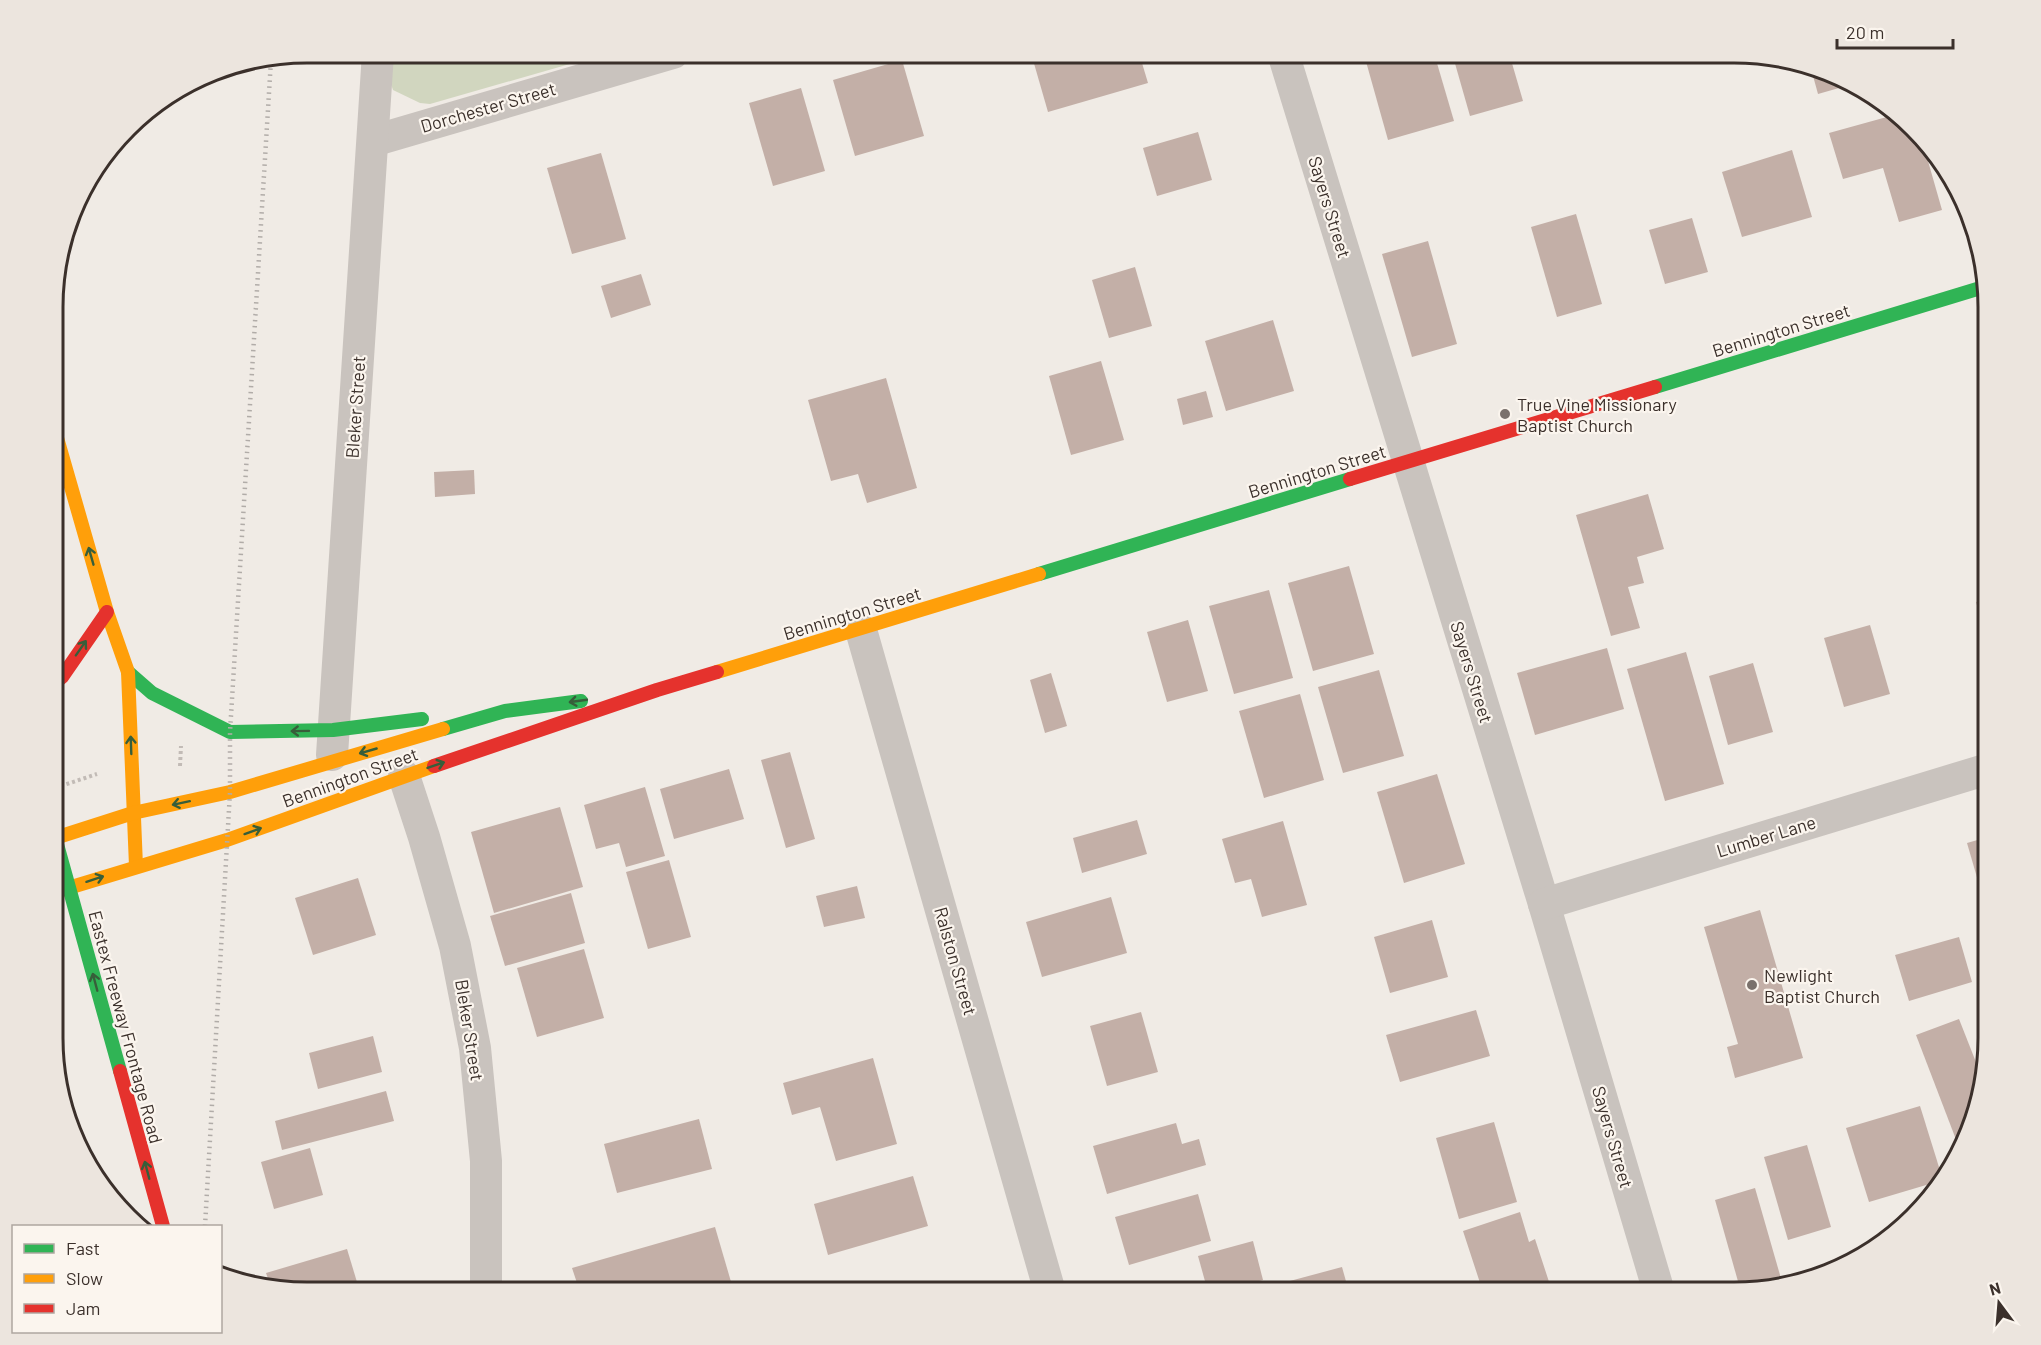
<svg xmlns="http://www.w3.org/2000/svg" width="2041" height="1345" font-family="Barlow,sans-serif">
	<rect width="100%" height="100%" fill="#f0ebe5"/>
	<polygon fill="#d1d6bf" points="390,53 608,53 430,104 420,103 393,90 388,75"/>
	<g fill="#c3afa7">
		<polygon points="1031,53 1139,53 1148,83 1048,112"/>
		<polygon points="1383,53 1434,53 1454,121 1388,140 1365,58"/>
		<polygon points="1452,53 1509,53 1523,101 1470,116"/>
		<polygon points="902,60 924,136 855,156 833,80"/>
		<polygon points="1810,65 1816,66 1853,84 1818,94"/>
		<polygon points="801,88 825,171 773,186 749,103"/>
		<polygon points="1894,115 1924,147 1942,210 1899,222 1883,168 1843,179 1829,133"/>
		<polygon points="1198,132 1212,180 1157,196 1143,148"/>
		<polygon points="1792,150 1812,217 1742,237 1722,172"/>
		<polygon points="601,153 626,239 572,254 547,168"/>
		<polygon points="1576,214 1602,304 1557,317 1531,227"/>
		<polygon points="1692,218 1708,272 1665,284 1649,230"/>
		<polygon points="1428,241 1457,344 1412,357 1382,254"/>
		<polygon points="1135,267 1152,326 1109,338 1092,280"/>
		<polygon points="641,274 651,305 611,318 601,286"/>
		<polygon points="1273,320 1294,391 1226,411 1205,341"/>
		<polygon points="1101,361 1124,440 1071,455 1049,376"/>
		<polygon points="886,378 917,488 867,503 858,474 831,481 808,400"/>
		<polygon points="1206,391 1213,417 1183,425 1177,399"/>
		<polygon points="474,470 475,494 435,497 434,472"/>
		<polygon points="1648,494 1664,549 1637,557 1644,583 1628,587 1640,628 1611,636 1576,515"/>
		<polygon points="1349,566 1374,654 1313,671 1288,583"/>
		<polygon points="1269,590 1293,678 1234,694 1209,606"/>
		<polygon points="1988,598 1988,641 1987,641 1976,602"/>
		<polygon points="1188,620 1208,691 1167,702 1147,632"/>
		<polygon points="1870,625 1890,694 1844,707 1824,638"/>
		<polygon points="1607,648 1624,709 1535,735 1517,673"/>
		<polygon points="1686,652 1724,784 1665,801 1627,669"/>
		<polygon points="1753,663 1773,732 1728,745 1709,676"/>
		<polygon points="1379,670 1404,756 1343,773 1318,687"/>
		<polygon points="1051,673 1067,726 1045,733 1030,680"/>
		<polygon points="1300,694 1324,780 1264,798 1239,711"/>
		<polygon points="790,752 815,839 786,848 761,760"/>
		<polygon points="729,769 744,819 674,839 660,789"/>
		<polygon points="1437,774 1465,864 1404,883 1377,792"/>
		<polygon points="645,787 665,856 626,867 619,843 596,849 584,805"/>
		<polygon points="560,807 583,887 494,913 471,832"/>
		<polygon points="1137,820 1147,854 1082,873 1073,838"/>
		<polygon points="1283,821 1307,905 1262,917 1251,879 1235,883 1222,839"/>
		<polygon points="1988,837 1988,904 1985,905 1967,843"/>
		<polygon points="669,860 691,937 648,949 626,872"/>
		<polygon points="358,878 376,935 313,955 295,898"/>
		<polygon points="857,886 865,918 824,927 816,896"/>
		<polygon points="571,893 585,943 505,966 490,916"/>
		<polygon points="1111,897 1127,953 1042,977 1026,922"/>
		<polygon points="1760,910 1803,1058 1735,1078 1727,1047 1738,1044 1704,927"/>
		<polygon points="1432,920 1448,977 1390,993 1374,937"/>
		<polygon points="1959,937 1972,982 1909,1001 1895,955"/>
		<polygon points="584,949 604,1018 537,1037 517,968"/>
		<polygon points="1476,1010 1490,1056 1400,1082 1386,1035"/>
		<polygon points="1141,1012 1158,1072 1107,1086 1090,1026"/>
		<polygon points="1959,1019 1983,1080 1975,1120 1960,1150 1916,1035"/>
		<polygon points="373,1036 382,1072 318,1089 309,1053"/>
		<polygon points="873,1058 897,1144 836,1161 820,1107 792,1115 783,1083"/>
		<polygon points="386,1091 394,1121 282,1150 275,1121"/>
		<polygon points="1920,1106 1943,1180 1869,1202 1846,1128"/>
		<polygon points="699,1119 712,1169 617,1193 604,1144"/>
		<polygon points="1494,1122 1517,1202 1459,1219 1436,1138"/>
		<polygon points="1176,1123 1182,1144 1199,1139 1206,1165 1107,1194 1093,1146"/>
		<polygon points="1807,1145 1831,1227 1788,1240 1764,1157"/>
		<polygon points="310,1148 323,1195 274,1209 261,1162"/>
		<polygon points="913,1176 928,1226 828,1255 814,1204"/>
		<polygon points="1755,1188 1782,1282 1750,1292 1741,1292 1715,1200"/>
		<polygon points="1198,1194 1211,1241 1129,1265 1115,1217"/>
		<polygon points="1520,1212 1529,1242 1535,1239 1552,1291 1557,1288 1559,1292 1483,1292 1463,1231"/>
		<polygon points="715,1227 734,1292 580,1292 572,1268"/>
		<polygon points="1253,1241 1263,1280 1218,1292 1208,1292 1198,1256"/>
		<polygon points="347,1249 360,1292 306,1292 271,1287 266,1273"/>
		<polygon points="1342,1267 1349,1292 1277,1292 1275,1285"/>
	</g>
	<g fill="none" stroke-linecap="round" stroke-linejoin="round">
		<g stroke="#c2bbb6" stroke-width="4" stroke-dasharray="3 3" stroke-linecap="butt">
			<polyline points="180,766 181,746"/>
			<polyline points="55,788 97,774"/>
		</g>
		<g stroke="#c9c3be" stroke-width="32">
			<polyline points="1283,53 1544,904 1659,1292"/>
			<polyline points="373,141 673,53"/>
			<polyline points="861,630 1050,1292"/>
			<polyline points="332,755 378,53"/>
			<polyline points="404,776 424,837 455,946 475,1048 486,1161 486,1292"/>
			<polyline points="1544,904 1988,769"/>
		</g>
		<g stroke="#30b455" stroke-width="14">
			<polyline points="1655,387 1987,286"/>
			<polyline points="1039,574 1350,479"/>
			<polyline points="128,672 152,693 230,732 333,730 422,719"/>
			<polyline points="443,729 505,711 581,701"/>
		</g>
		<g stroke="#ff9f0a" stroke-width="14">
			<polyline points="55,431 107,612 128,672 136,866"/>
			<polyline points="717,672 1039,574"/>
			<polyline points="55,838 133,813 230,792 443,729"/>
			<polyline points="55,892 227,840 434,766"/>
		</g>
		<g stroke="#e5322d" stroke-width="14">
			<polyline points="1350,479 1655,387"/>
			<polyline points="55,683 62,677 107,612"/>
			<polyline points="434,766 657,690 717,672"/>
		</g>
		<polyline stroke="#b1aca8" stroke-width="4.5" stroke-dasharray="1.5 4.5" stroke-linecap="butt" points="205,1226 230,792 230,732 271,60"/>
		<polyline stroke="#30b455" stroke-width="14" points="55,837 120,1071"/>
		<polyline stroke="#e5322d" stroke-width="14" points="120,1071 163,1226"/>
	</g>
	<defs><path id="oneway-shaft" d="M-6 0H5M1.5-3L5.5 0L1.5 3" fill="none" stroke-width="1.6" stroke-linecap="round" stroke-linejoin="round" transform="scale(1.5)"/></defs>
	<g stroke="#375e3a">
		<use href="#oneway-shaft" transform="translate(91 556) rotate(-106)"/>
		<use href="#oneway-shaft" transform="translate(81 648) rotate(-55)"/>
		<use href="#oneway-shaft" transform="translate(578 701) rotate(172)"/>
		<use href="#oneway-shaft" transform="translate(300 731) rotate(179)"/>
		<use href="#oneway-shaft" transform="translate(131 745) rotate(-92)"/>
		<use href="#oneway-shaft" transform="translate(368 751) rotate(164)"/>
		<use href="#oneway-shaft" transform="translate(436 765) rotate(-19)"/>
		<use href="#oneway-shaft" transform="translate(181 803) rotate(168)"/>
		<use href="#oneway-shaft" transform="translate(253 831) rotate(-20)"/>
		<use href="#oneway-shaft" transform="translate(95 879) rotate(-18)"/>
		<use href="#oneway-shaft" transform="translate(95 982) rotate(-105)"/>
		<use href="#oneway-shaft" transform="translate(147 1170) rotate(-105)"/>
	</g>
	<g fill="#7a716c" stroke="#fbf5ee" stroke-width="2">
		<circle cx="1505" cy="414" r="6"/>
		<circle cx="1752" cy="985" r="6"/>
	</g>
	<g text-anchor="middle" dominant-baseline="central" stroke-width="4.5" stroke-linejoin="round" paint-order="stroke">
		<g font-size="18" fill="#3b302b" stroke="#fbf5ee">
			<text transform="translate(488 107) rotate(-16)">Dorchester Street</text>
			<text transform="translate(1330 207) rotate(73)">Sayers Street</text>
			<text transform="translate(1781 330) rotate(-17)">Bennington Street</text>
			<text transform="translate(355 407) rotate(-86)">Bleker Street</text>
			<text transform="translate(1317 471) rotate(-17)">Bennington Street</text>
			<text transform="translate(852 613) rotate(-17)">Bennington Street</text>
			<text transform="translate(1472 672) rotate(73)">Sayers Street</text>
			<text transform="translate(350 777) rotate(-20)">Bennington Street</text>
			<text transform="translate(1766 836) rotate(-17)">Lumber Lane</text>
			<text transform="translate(956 961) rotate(74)">Ralston Street</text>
			<text transform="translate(126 1027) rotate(75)">Eastex Freeway Frontage Road</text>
			<text transform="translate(470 1030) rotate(81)">Bleker Street</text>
			<text transform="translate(1613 1137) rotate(74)">Sayers Street</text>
		</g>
		<g font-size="18" fill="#3b302b" stroke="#fbf5ee" text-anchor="start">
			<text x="1517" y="404">True Vine Missionary<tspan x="1517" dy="21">Baptist Church</tspan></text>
			<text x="1764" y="975">Newlight<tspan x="1764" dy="21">Baptist Church</tspan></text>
		</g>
	</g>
	<path d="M0 0H2041V1345H0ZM307 63H1734A244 244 0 0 1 1978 307V1038A244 244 0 0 1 1734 1282H307A244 244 0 0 1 63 1038V307A244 244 0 0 1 307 63Z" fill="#ece5de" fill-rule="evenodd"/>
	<path fill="none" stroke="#3b302b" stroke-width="3" d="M307 63H1734A244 244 0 0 1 1978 307V1038A244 244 0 0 1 1734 1282H307A244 244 0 0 1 63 1038V307A244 244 0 0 1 307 63Z"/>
	<rect x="12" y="1225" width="210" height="108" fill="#fbf5ee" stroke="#aea6a0" stroke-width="1.5"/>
	<rect x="24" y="1244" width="30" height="9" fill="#30b455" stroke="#aea6a0" stroke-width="1.5"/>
	<text x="66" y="1255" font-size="18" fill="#3b302b">Fast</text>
	<rect x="24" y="1274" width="30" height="9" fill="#ff9f0a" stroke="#aea6a0" stroke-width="1.5"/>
	<text x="66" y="1285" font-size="18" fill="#3b302b">Slow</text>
	<rect x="24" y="1304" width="30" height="9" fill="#e5322d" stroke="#aea6a0" stroke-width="1.5"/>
	<text x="66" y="1315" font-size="18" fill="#3b302b">Jam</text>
	<g transform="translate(1999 1303) rotate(344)" stroke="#fbf5ee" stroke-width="4.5" paint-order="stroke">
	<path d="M0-4.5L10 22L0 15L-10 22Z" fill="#3b302b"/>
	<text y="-9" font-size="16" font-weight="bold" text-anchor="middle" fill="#3b302b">N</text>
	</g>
	<path d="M1837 39v9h116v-9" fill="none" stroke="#3b302b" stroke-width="3"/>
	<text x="1846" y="39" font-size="18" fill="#3b302b" stroke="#fbf5ee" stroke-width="4.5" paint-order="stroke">20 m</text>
</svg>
